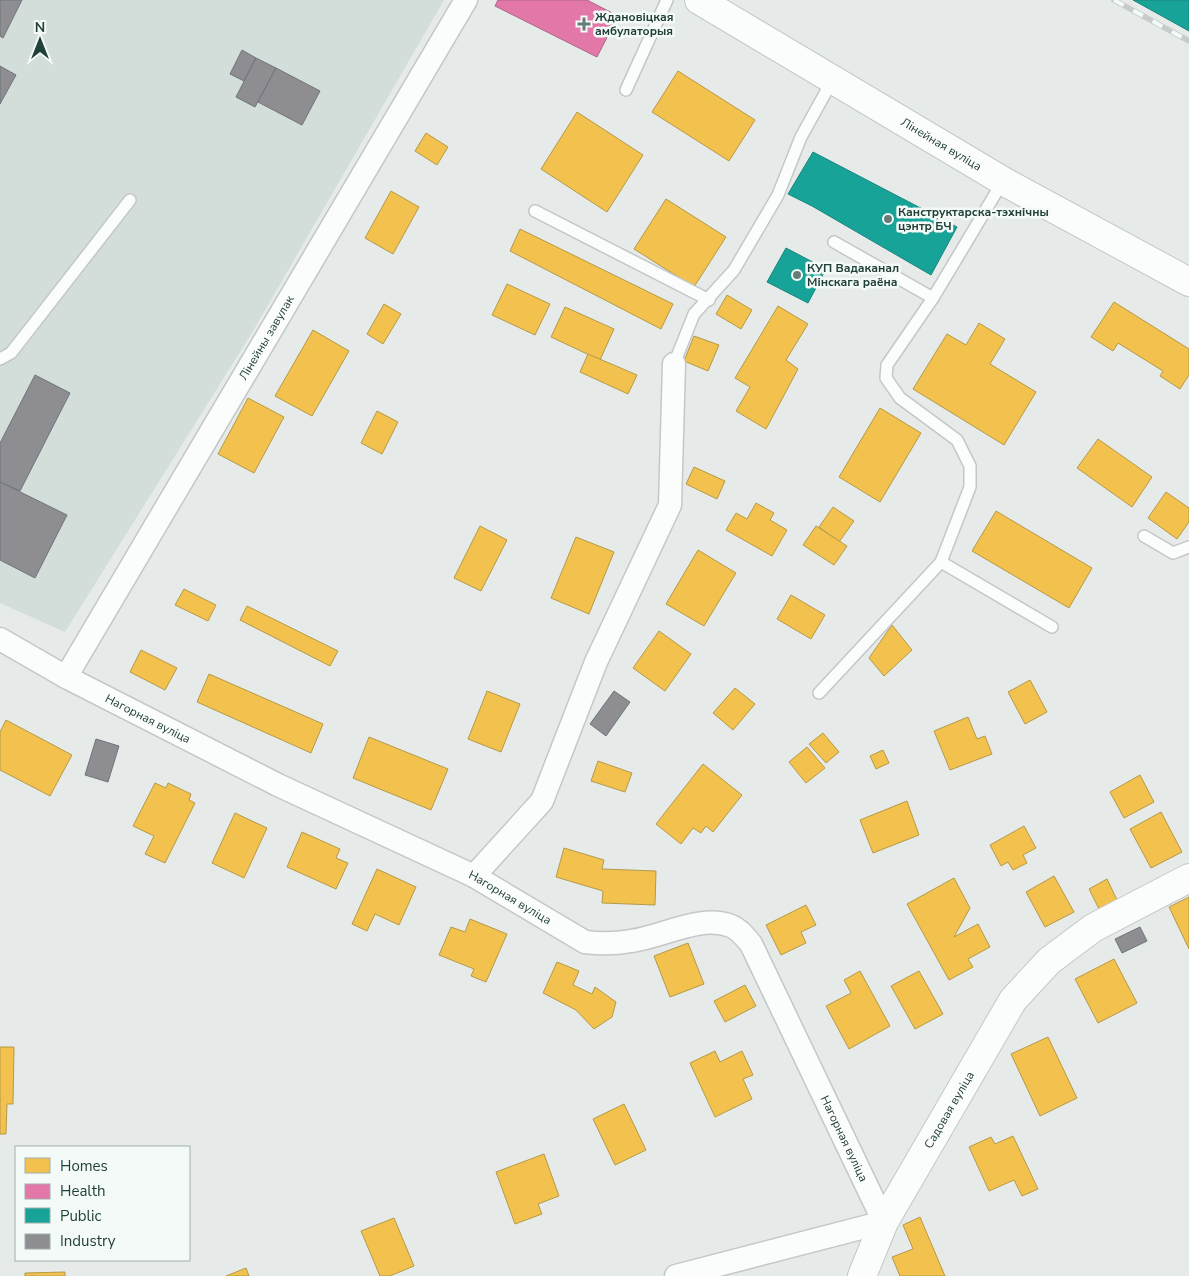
<svg xmlns="http://www.w3.org/2000/svg" width="1189" height="1276" font-family="'Nunito Sans',sans-serif">
	<rect width="100%" height="100%" fill="#e6ebe9"/>
	<polygon fill="#d3ddd9" points="0,0 444,0 253,331 65,632 0,603"/>
	<g fill="#f2c14e" stroke="#b49a48">
		<polygon points="678,71 755,120 729,161 652,112"/>
		<polygon points="577,112 643,155 607,212 541,169"/>
		<polygon points="426,133 448,147 437,165 415,151"/>
		<polygon points="391,191 419,207 393,254 365,238"/>
		<polygon points="666,199 726,237 694,287 634,249"/>
		<polygon points="520,229 673,304 661,329 510,251"/>
		<polygon points="507,284 550,304 535,335 492,315"/>
		<polygon points="727,295 752,310 741,329 716,314"/>
		<polygon points="1114,302 1189,349 1189,375 1180,389 1160,376 1163,371 1118,343 1113,351 1091,337"/>
		<polygon points="384,304 401,314 383,344 367,334"/>
		<polygon points="778,306 808,324 786,360 798,369 766,429 736,411 750,387 735,378"/>
		<polygon points="565,307 614,329 600,360 551,337"/>
		<polygon points="979,323 1005,339 990,364 1036,392 1004,445 913,389 947,334 966,345"/>
		<polygon points="313,330 349,351 312,416 275,396"/>
		<polygon points="694,336 719,345 708,371 684,361"/>
		<polygon points="588,354 637,375 628,394 580,372"/>
		<polygon points="248,398 284,417 254,473 218,454"/>
		<polygon points="880,408 921,433 880,502 839,477"/>
		<polygon points="377,411 398,422 382,454 361,443"/>
		<polygon points="1098,439 1152,477 1132,507 1077,468"/>
		<polygon points="694,467 725,481 717,499 686,484"/>
		<polygon points="1166,492 1189,508 1189,522 1177,539 1148,518"/>
		<polygon points="756,503 774,513 770,520 787,530 772,556 726,530 736,513 747,519"/>
		<polygon points="833,507 854,521 839,542 819,527"/>
		<polygon points="996,511 1092,568 1069,608 972,551"/>
		<polygon points="480,526 507,540 481,591 454,578"/>
		<polygon points="816,526 847,546 834,565 803,545"/>
		<polygon points="576,537 614,552 589,614 551,598"/>
		<polygon points="698,550 736,573 704,626 666,604"/>
		<polygon points="184,589 216,605 208,621 175,605"/>
		<polygon points="791,595 825,615 811,639 777,619"/>
		<polygon points="247,606 338,651 330,666 240,620"/>
		<polygon points="892,625 912,650 884,676 869,658"/>
		<polygon points="659,631 691,654 665,691 633,668"/>
		<polygon points="141,650 177,668 165,690 130,672"/>
		<polygon points="209,674 323,724 311,753 197,702"/>
		<polygon points="1030,680 1047,712 1025,724 1008,692"/>
		<polygon points="735,688 755,704 733,730 713,713"/>
		<polygon points="487,691 520,704 501,752 468,739"/>
		<polygon points="968,717 977,739 985,736 992,754 950,770 934,731"/>
		<polygon points="6,720 72,755 50,796 0,770 0,732"/>
		<polygon points="823,733 839,752 826,763 809,744"/>
		<polygon points="369,737 448,769 431,810 353,778"/>
		<polygon points="807,747 825,768 806,783 789,762"/>
		<polygon points="883,750 889,763 876,769 870,756"/>
		<polygon points="598,761 632,773 625,792 591,781"/>
		<polygon points="703,764 742,795 713,832 706,826 701,833 693,828 681,844 656,824"/>
		<polygon points="1140,775 1154,802 1124,818 1110,792"/>
		<polygon points="155,783 166,788 168,783 191,794 189,800 195,803 165,863 145,854 154,836 133,826"/>
		<polygon points="907,801 919,835 873,853 860,820"/>
		<polygon points="1161,812 1182,852 1151,868 1130,829"/>
		<polygon points="235,813 267,828 244,878 212,863"/>
		<polygon points="1024,826 1036,848 1023,855 1027,863 1013,870 1008,862 1001,866 990,845"/>
		<polygon points="302,832 340,849 336,858 348,863 336,889 287,867"/>
		<polygon points="564,848 604,860 602,869 656,871 655,905 602,903 603,891 556,877"/>
		<polygon points="377,869 416,887 399,925 375,914 367,931 352,924"/>
		<polygon points="1054,876 1074,912 1045,927 1026,892"/>
		<polygon points="954,878 970,908 954,937 978,924 990,947 968,959 973,967 949,980 907,904"/>
		<polygon points="1107,879 1118,902 1100,911 1089,889"/>
		<polygon points="1189,897 1189,949 1169,907"/>
		<polygon points="806,905 816,925 801,932 806,943 781,955 766,925"/>
		<polygon points="470,919 507,934 486,982 471,976 474,969 439,955 451,927 465,932"/>
		<polygon points="688,943 704,984 670,997 654,956"/>
		<polygon points="1114,959 1137,1003 1098,1023 1075,979"/>
		<polygon points="557,962 579,971 573,985 592,994 595,987 616,1002 612,1017 594,1029 576,1010 543,993"/>
		<polygon points="860,971 890,1026 849,1049 826,1006 851,993 844,980"/>
		<polygon points="919,971 943,1014 915,1029 891,986"/>
		<polygon points="745,985 756,1006 725,1022 714,1001"/>
		<polygon points="1048,1037 1077,1098 1040,1116 1011,1054"/>
		<polygon points="0,1047 14,1047 13,1104 7,1104 6,1134 0,1134"/>
		<polygon points="715,1051 720,1062 742,1051 753,1075 743,1079 752,1099 715,1117 690,1063"/>
		<polygon points="624,1104 646,1150 615,1165 593,1119"/>
		<polygon points="1013,1136 1038,1189 1022,1196 1014,1180 989,1191 969,1147 991,1137 995,1144"/>
		<polygon points="544,1154 559,1196 538,1204 542,1214 515,1224 496,1172"/>
		<polygon points="920,1217 945,1276 900,1276 892,1257 913,1249 903,1225"/>
		<polygon points="394,1218 414,1266 390,1276 380,1276 361,1231"/>
		<polygon points="246,1268 249,1276 226,1276"/>
		<polygon points="65,1272 65,1276 25,1276 25,1273"/>
	</g>
	<polygon fill="#e377a8" stroke="#a96687" points="498,0 587,0 618,16 597,57 495,6"/>
	<g fill="#17a398" stroke="#1a857c">
		<polygon points="1133,0 1189,0 1189,31"/>
		<polygon points="813,152 957,227 931,275 812,206 788,194"/>
		<polygon points="786,248 826,269 808,303 767,282"/>
	</g>
	<g fill="#8d8d92" stroke="#6d7678">
		<polygon points="0,0 22,0 3,38 0,36"/>
		<polygon points="242,50 256,58 244,81 230,74"/>
		<polygon points="256,58 276,68 255,107 236,97"/>
		<polygon points="0,66 16,75 0,104"/>
		<polygon points="276,68 320,91 302,125 258,102"/>
		<polygon points="35,375 70,393 20,491 0,482 0,443"/>
		<polygon points="0,482 67,515 35,578 0,560"/>
		<polygon points="614,691 630,702 606,736 590,724"/>
		<polygon points="96,739 119,746 108,782 85,775"/>
		<polygon points="1140,927 1147,941 1122,953 1115,939"/>
	</g>
	<g fill="none" stroke-linecap="round" stroke-linejoin="round">
		<defs>
			<g id="lane">
				<polyline points="626,90 667,0"/>
				<polyline points="535,211 709,300"/>
				<polyline points="834,242 933,298 1003,181"/>
				<polyline points="0,359 11,353 130,200"/>
				<polyline points="674,364 694,314 734,270 778,195 801,137 833,79"/>
				<polyline points="1144,536 1173,553 1189,547"/>
				<polyline points="941,562 1052,627"/>
				<polyline points="819,693 941,562 970,487 970,466 957,440 900,398 886,378 887,365 933,298"/>
			</g>
			<g id="street">
				<path id="s1" d="M 0,639 L 66,677 L 278,785 L 474,876 L 585,942 C 601,944 615,944 631,941 C 662,937 701,914 731,926 C 739,929 745,937 751,944 L 884,1222 L 676,1276"/>
				<path id="s2" d="M 66,677 L 466,0"/>
				<polyline points="474,876 542,801 596,662 670,505 674,364"/>
			</g>
			<g id="secondary">
				<path id="s3" d="M 699,0 L 1003,181 L 1189,282"/>
				<path id="s4" d="M 862,1276 L 884,1222 L 1013,1000 L 1049,961 L 1093,928 L 1189,878"/>
			</g>
		</defs>
		<use href="#lane" stroke="#c3c8c6" stroke-width="14"/>
		<use href="#street" stroke="#c3c8c6" stroke-width="25"/>
		<use href="#secondary" stroke="#c1c9c6" stroke-width="30"/>
		<use href="#lane" stroke="#fbfcfc" stroke-width="11"/>
		<use href="#street" stroke="#fbfcfc" stroke-width="22"/>
		<use href="#secondary" stroke="#fbfcfc" stroke-width="28"/>
		<defs>
			<polyline id="rail" points="1114,0 1189,41"/>
		</defs>
		<use href="#rail" stroke="#c7ccca" stroke-width="5.5"/>
		<use href="#rail" stroke="#f4faf7" stroke-width="4" stroke-dasharray="11" stroke-linecap="butt"/>
	</g>
	<g fill="#677c77" stroke="#f4faf7" stroke-width="2">
		<path d="M581.5 16.5h5v5h5v5h-5v5h-5v-5h-5v-5h5z"/>
		<circle cx="888" cy="219" r="5"/>
		<circle cx="797" cy="275" r="5"/>
	</g>
	<g text-anchor="middle" dominant-baseline="central" stroke-width="5" stroke-linejoin="round" paint-order="stroke">
		<g font-size="12" font-weight="bold" fill="#22403a" stroke="#f4faf7" text-anchor="start">
			<text x="595" y="17">Ждановіцкая<tspan x="595" dy="14">амбулаторыя</tspan></text>
			<text x="898" y="212">Канструктарска-тэхнічны<tspan x="898" dy="14">цэнтр БЧ</tspan></text>
			<text x="807" y="268">КУП Вадаканал<tspan x="807" dy="14">Мінскага раёна</tspan></text>
		</g>
		<g font-size="12" fill="#22403a" stroke="#f4faf7">
			<text stroke="none"><textPath href="#s3" startOffset="282">Лінейная вуліца</textPath></text>
			<text stroke="none"><textPath href="#s2" startOffset="394">Лінейны завулак</textPath></text>
			<text stroke="none"><textPath href="#s1" startOffset="168">Нагорная вуліца</textPath></text>
			<text stroke="none"><textPath href="#s1" startOffset="572">Нагорная вуліца</textPath></text>
			<text stroke="none"><textPath href="#s4" startOffset="188">Садовая вуліца</textPath></text>
			<text stroke="none"><textPath href="#s1" startOffset="1051">Нагорная вуліца</textPath></text>
		</g>
	</g>
	<rect x="15" y="1146" width="175" height="115" fill="#f4faf7" stroke="#a0b0ab"/>
	<rect x="25" y="1158" width="25" height="15" fill="#f2c14e" stroke="#a0b0ab"/>
	<text x="60" y="1171" font-size="15" fill="#22403a">Homes</text>
	<rect x="25" y="1184" width="25" height="15" fill="#e377a8" stroke="#a0b0ab"/>
	<text x="60" y="1196" font-size="15" fill="#22403a">Health</text>
	<rect x="25" y="1208" width="25" height="15" fill="#17a398" stroke="#a0b0ab"/>
	<text x="60" y="1221" font-size="15" fill="#22403a">Public</text>
	<rect x="25" y="1234" width="25" height="15" fill="#8d8d92" stroke="#a0b0ab"/>
	<text x="60" y="1246" font-size="15" fill="#22403a">Industry</text>
	<g transform="translate(40 40)" stroke="#f4faf7" stroke-width="4" paint-order="stroke">
	<path d="M0-4L9 19L0 12L-9 19Z" fill="#22403a"/>
	<text y="-8" font-size="14" font-weight="bold" text-anchor="middle" fill="#22403a">N</text>
	</g>
</svg>
